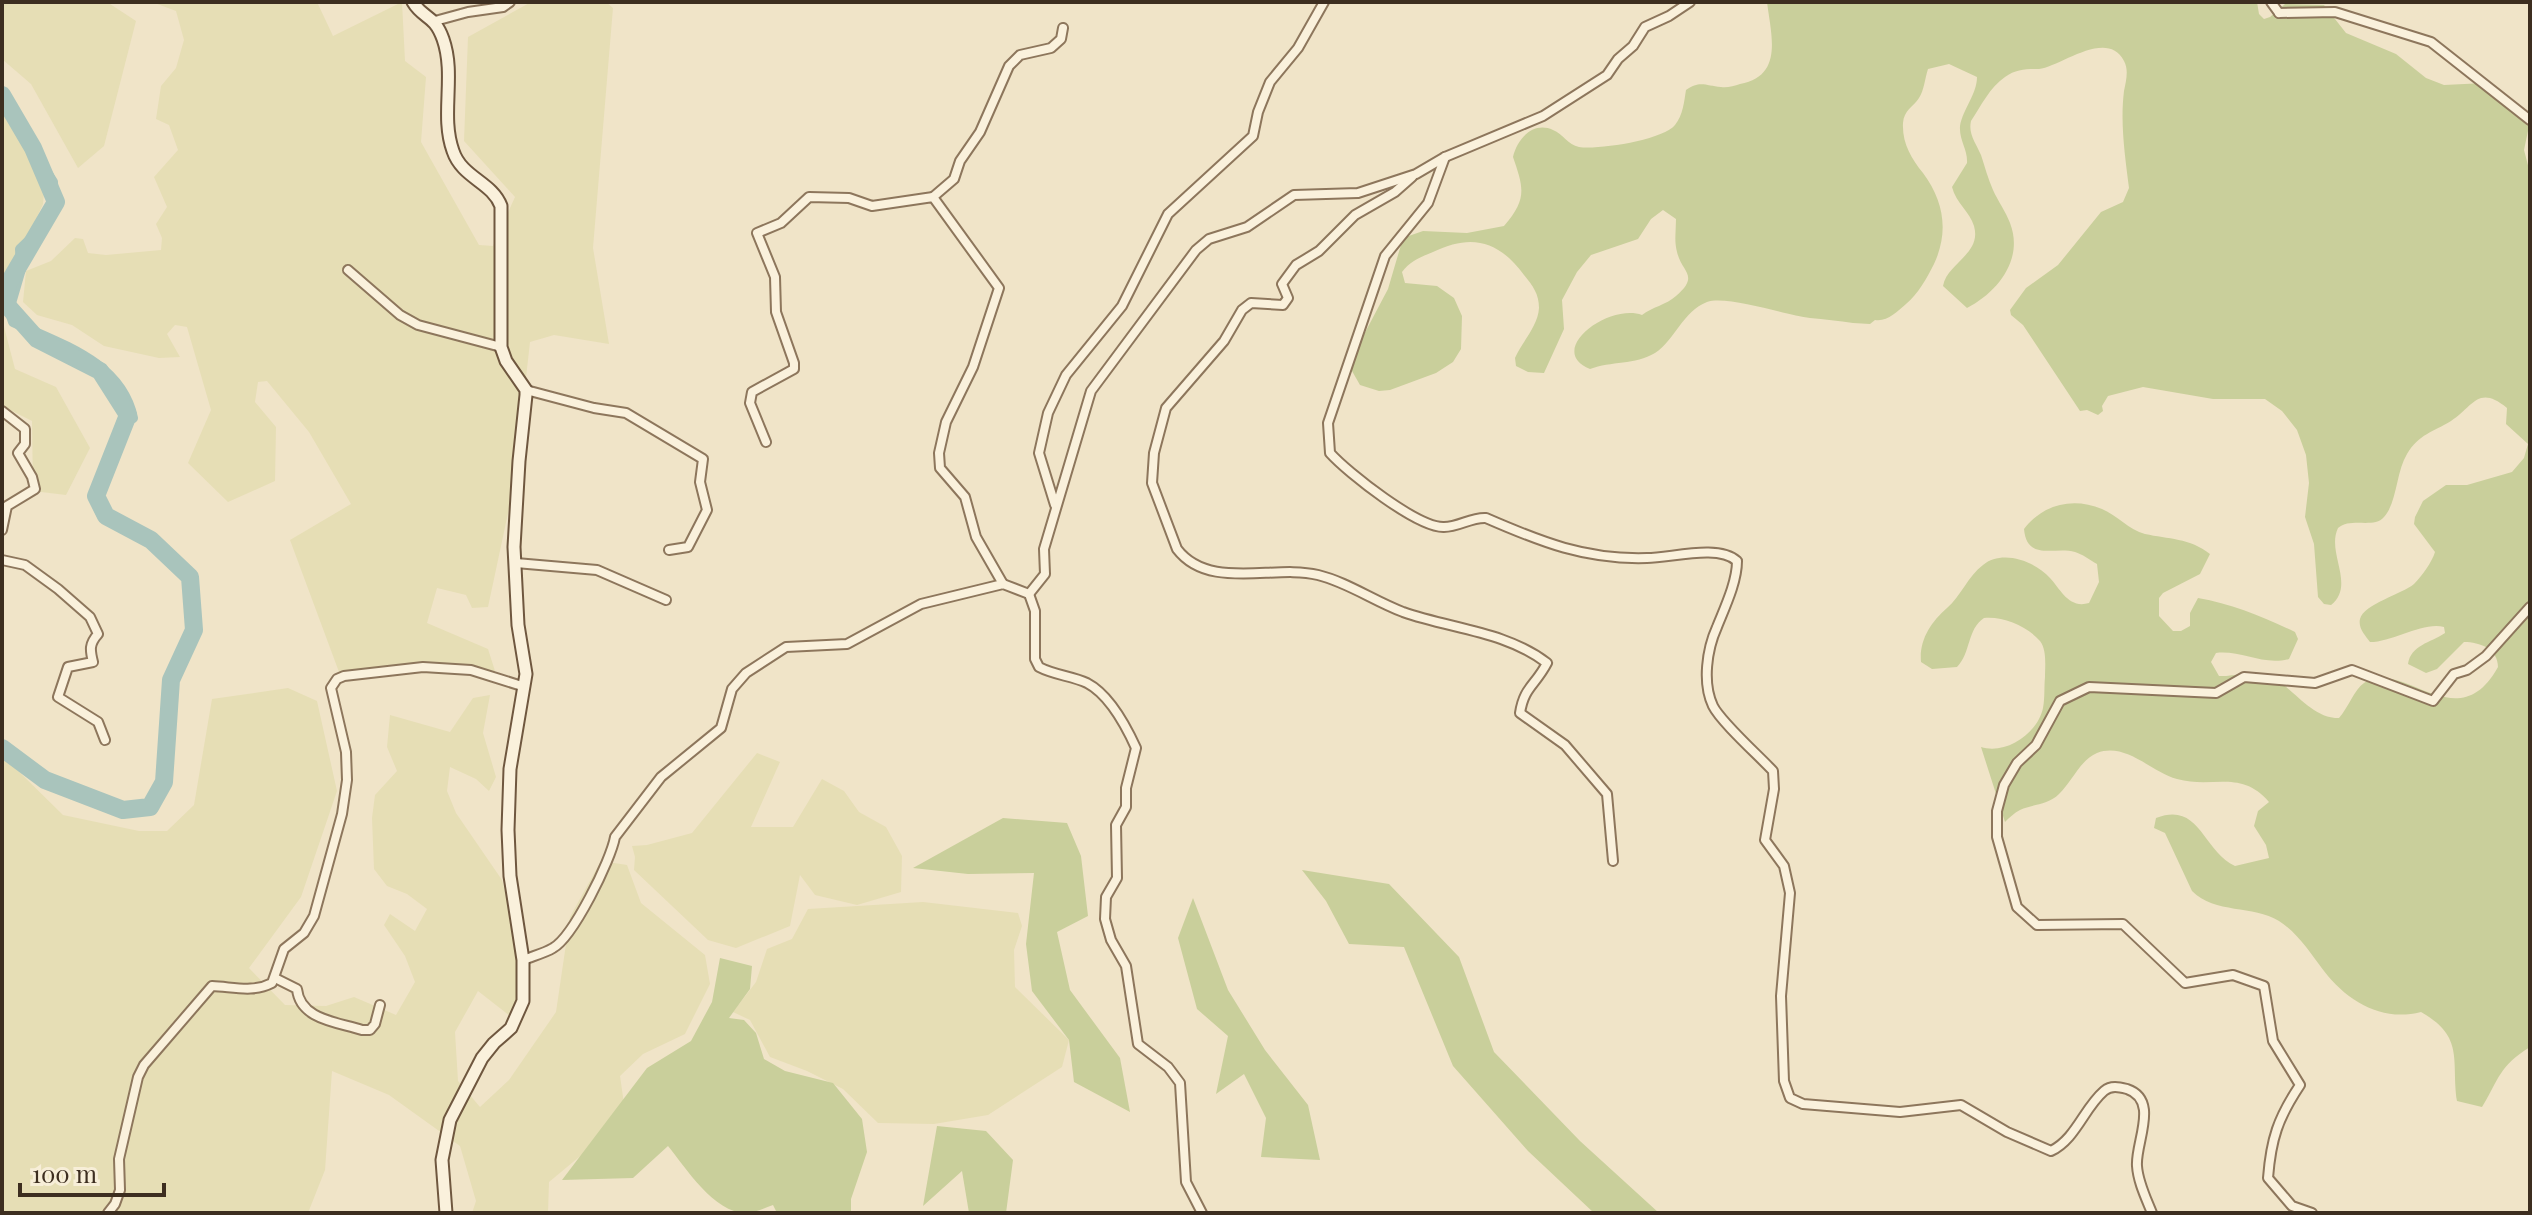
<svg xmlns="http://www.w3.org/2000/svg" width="2532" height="1215" font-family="'Playfair Display',serif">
	<rect width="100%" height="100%" fill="#f0e4c8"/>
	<g fill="#e6deb5">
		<polygon points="2,2 107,2 136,21 104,146 78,168 31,84 2,59"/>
		<polygon points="152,2 317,2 333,36 402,2 405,61 426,77 421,142 479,245 493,246 515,197 464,141 468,37 531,2 606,2 613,8 593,248 609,344 554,335 530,342 514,485 488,607 472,608 466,595 437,588 427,623 488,649 495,671 339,672 290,540 351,504 309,432 267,381 258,382 255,402 276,427 275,481 228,502 188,463 211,410 187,327 175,325 167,334 180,357 159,358 104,346 72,325 37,315 23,302 26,271 51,261 75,238 83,239 88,253 106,255 161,250 162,238 156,224 167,207 154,177 178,150 169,125 156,119 161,86 176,68 184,40 176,11"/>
		<polygon points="2,85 47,159 43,204 2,294"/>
		<polygon points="2,319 15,369 56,387 90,448 66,495 33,491 32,421 2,406"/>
		<polygon points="288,688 317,701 337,791 301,897 249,968 285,1005 326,1006 354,997 396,1015 415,982 405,956 384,925 390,914 415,931 427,909 407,894 387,886 374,869 372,818 375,795 397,771 387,747 390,715 450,732 473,698 490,695 483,733 496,777 489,791 476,779 450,767 447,791 456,813 502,880 514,927 521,994 514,1019 478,991 455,1032 458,1081 480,1107 509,1080 556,1012 570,917 601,861 627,865 641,903 705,955 710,984 685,1034 643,1054 620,1076 626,1118 549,1182 548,1213 472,1213 476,1201 460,1146 389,1095 332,1071 325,1170 308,1213 2,1213 2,755 63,815 139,831 167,831 194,805 212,699"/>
		<polygon points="757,753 780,762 751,827 793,827 822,779 844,791 859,812 886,827 902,856 901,892 857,905 815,895 800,875 790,926 736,948 708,940 634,870 635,857 632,846 647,845 692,833"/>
		<polygon points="923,902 1018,913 1022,926 1014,950 1015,987 1069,1040 1062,1067 988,1115 934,1124 878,1123 843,1089 807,1071 770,1057 750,1020 733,1012 756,982 767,949 792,939 808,909"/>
	</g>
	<g fill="#c9cf9b">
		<path d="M 1767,2 L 2257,2 L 2259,14 L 2264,19 L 2270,17 L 2285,4 L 2324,5 L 2346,33 L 2396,54 L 2426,78 L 2444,85 L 2485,83 L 2524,108 L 2529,126 L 2524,150 L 2530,173 L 2530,1047 C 2499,1066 2499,1079 2482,1107 L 2457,1101 C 2451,1060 2465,1037 2421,1012 C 2382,1022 2348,1002 2324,971 C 2311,954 2298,933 2279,921 C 2253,905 2215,914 2192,891 L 2165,833 L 2154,828 L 2156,818 C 2200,801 2202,850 2235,866 L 2269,858 L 2266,845 L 2254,826 L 2258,811 L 2269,802 C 2241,769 2212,789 2177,779 C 2151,772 2126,742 2097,753 C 2081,759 2071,783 2059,794 C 2048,805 2033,804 2020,810 C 2014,813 2009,818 2005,822 L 1981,747 C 2006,755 2038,733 2043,708 C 2045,698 2044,687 2045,677 C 2045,666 2047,650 2040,641 C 2027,626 2003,616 1984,618 C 1967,629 1971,653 1957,667 L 1932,669 L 1921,662 C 1919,640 1931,622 1947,608 C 1961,596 1968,576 1983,565 C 2002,549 2035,561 2050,578 C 2061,590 2069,609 2089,603 L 2099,582 L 2097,564 C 2090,560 2082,554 2075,552 C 2055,546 2027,562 2024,529 C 2043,504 2073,497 2102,509 C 2117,515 2129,530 2145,534 C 2168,539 2190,538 2210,554 L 2200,574 L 2163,593 L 2159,598 L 2159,616 L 2173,631 L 2181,631 L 2190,626 L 2190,613 L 2198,598 C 2232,604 2264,617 2295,632 L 2298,639 L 2289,659 C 2263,666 2241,650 2216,653 L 2211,662 L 2219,676 C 2234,677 2250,670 2264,674 C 2292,683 2308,718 2339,718 C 2348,708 2354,690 2364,683 C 2403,657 2457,741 2498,667 C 2498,649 2480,642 2464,642 L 2437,669 L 2426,673 L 2408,664 C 2411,645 2430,643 2445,633 L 2444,627 C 2424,621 2393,642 2370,642 C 2365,635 2358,628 2360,619 C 2364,604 2402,594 2414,584 C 2422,576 2432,562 2435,552 L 2414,524 L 2415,517 L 2423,501 L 2446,485 L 2467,485 L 2512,472 L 2524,458 L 2528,444 L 2506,424 L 2507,408 C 2478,384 2473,407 2451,421 C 2433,432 2419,434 2407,454 C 2396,472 2397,503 2384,517 C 2374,529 2351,517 2338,528 C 2326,553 2356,585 2331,605 L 2324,604 L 2318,597 L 2314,544 L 2305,517 L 2309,483 L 2306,455 L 2297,430 L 2282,411 L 2265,399 L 2213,399 L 2143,387 L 2108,396 L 2102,406 L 2103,411 L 2098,415 L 2087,410 L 2080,411 L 2023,325 L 2011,315 L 2010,310 L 2026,288 L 2058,265 L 2101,212 L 2123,202 L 2129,188 C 2125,156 2120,123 2124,91 C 2126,81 2129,70 2124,61 C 2107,28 2060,67 2039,69 C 2027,69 2016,69 2005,77 C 1990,87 1981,106 1971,121 C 1968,134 1976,143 1981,155 C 1985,167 1988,179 1993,190 C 1998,201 2006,212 2010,223 C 2024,259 1998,292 1967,308 L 1943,286 C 1947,263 1982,254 1974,226 C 1970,212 1956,203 1952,187 L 1967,163 C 1968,150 1959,140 1960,126 C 1963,109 1977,94 1977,77 L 1949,64 L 1928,69 C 1925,78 1924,91 1919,98 C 1913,107 1904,110 1903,123 C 1902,143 1911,158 1923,173 C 1944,201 1949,232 1934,264 C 1927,278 1918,294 1906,304 C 1897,312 1887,322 1875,320 L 1870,324 L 1853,323 C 1839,321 1824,319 1810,318 C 1786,315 1727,295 1707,302 C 1683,311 1675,340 1655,353 C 1635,365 1611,361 1590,369 C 1545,351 1608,303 1642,315 C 1652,307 1666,305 1676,296 C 1700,275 1682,273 1677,252 C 1674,241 1676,230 1676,219 L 1663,210 L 1651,219 L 1638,239 L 1591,255 L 1577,272 L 1562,300 L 1564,329 L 1544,373 L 1528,372 L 1516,366 L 1515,358 C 1522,342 1538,326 1539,308 C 1539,294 1533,286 1524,275 C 1499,241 1472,233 1433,252 C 1421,257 1410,261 1402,272 L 1405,283 L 1437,286 L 1454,298 L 1462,316 L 1461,349 L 1453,362 L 1436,373 L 1390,390 L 1379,391 L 1360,385 L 1352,371 L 1351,359 L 1388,289 L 1403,238 L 1423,231 L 1467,233 L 1504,226 C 1527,199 1524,189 1513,157 C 1517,139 1533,121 1553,130 C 1563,134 1568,145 1579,147 C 1598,150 1663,140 1675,125 C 1683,115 1684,102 1686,90 C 1700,80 1706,86 1721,87 C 1727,88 1734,86 1740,84 C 1784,76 1771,35 1767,2 Z"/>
		<polygon points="1003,818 1067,823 1081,856 1088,916 1057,932 1070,990 1120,1058 1130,1112 1074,1082 1069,1040 1032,991 1026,944 1034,873 968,874 913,868"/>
		<polygon points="1302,870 1389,884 1459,957 1494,1052 1580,1141 1659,1213 1594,1213 1528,1151 1453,1066 1404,947 1349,944 1326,901"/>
		<polygon points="1193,898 1228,990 1265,1050 1308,1105 1320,1160 1261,1157 1266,1118 1244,1074 1216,1094 1228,1036 1197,1009 1178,938"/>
		<path d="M 720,958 L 752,966 L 750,989 L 729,1018 L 744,1020 L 756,1033 L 764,1059 L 785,1071 L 833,1083 L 862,1119 L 867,1152 L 851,1199 L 851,1213 L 777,1213 L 773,1205 C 765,1208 756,1212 748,1213 C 715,1215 686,1168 668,1146 L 633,1178 L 562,1180 L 647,1068 L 691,1041 L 712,1002 Z"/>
		<polygon points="937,1126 986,1131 1013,1160 1006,1213 969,1213 962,1171 923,1206"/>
	</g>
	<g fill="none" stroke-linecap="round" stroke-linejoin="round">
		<path stroke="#a9c4bc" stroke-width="10" d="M 2,102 L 53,182 L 54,211 L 45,225 L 20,249 L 21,269 L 9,310 L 13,322 C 59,344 121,361 133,418"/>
		<polyline stroke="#a9c4bc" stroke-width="18" points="2,95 33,148 56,202 8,284 4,302 37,339 100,371 128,415 96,496 106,516 151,540 190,577 194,630 171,680 164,782 150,807 123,810 45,780 2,748"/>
		<defs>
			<g id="street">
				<polyline points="2271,2 2279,13"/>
				<polyline points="2279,13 2335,12 2431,42 2530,120"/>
				<polyline points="435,21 468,12 503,7 510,2"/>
				<path d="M 1445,157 L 1428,203 L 1385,256 L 1328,423 L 1330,453 C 1348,473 1418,528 1444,527 C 1459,527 1471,517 1486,518 C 1541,542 1586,560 1647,558 C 1671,558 1718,544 1737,561 C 1737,582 1725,607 1717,627 C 1707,649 1702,683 1713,706 C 1721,722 1759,756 1773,771 L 1774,789 L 1765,840 L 1784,866 L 1790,893 L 1781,996 L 1784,1081 L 1790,1098 L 1803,1104 L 1900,1112 L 1961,1105 L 2007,1132 L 2051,1151 C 2076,1139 2084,1108 2104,1091 C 2111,1085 2119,1087 2127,1089 C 2160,1100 2135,1143 2137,1166 C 2138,1182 2146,1198 2152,1213"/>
				<path d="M 1412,177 L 1395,192 L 1355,215 L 1319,251 L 1296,265 L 1282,284 L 1288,298 L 1283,305 L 1251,303 L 1242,310 L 1224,341 L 1166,408 L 1154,453 L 1152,483 L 1177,549 C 1209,591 1274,564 1318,575 C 1347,582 1374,601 1403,612 C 1451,629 1505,631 1547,663 C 1535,686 1524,687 1520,713 L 1565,745 L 1607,794 L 1613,861"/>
				<polyline points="933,197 954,179 960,161 980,132 1009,66 1020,55 1051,48 1061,39 1063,28"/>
				<polyline points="348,270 400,315 418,325 501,347"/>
				<polyline points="526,390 594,408 626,413 703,459 700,482 707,510 688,547 669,550"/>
				<polyline points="2,411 25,429 25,444 18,453 32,477 35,489 7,506 2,530"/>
				<polyline points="766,442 750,403 752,392 794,369 794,363 776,312 775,277 757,233 781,223 809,197 849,198 872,206 933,197 999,288 973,367 946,422 939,453 940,468 965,497 976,537 1003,584"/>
				<polyline points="1055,505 1039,453 1048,413 1066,375 1122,306 1168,214 1253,136 1258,112 1270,82 1298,48 1324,2"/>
				<path d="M 2,560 L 25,565 L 58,589 L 90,617 L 98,634 C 89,644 90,650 93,662 L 68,667 L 58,697 L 98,722 L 105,740"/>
				<polyline points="516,563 597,570 666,600"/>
				<path d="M 1029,594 L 1035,611 L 1035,659 L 1039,667 C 1054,675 1072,676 1087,683 C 1110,695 1126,726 1136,748 L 1126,788 L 1126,807 L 1116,825 L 1117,878 L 1106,897 L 1105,919 L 1111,940 L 1126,966 L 1138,1044 L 1168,1067 L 1180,1083 L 1186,1182 L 1202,1213"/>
				<path d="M 523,960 C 533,956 545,953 553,948 C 573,937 611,860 615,837 L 661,777 L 721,728 L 732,689 L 746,673 L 786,647 L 847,644 L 921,604 L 1003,584 L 1029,594 L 1045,574 L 1044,549 L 1091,391 L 1196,250 L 1209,239 L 1247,227 L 1294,195 L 1358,193 L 1416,174 L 1445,157 L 1543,116 L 1607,75 L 1618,59 L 1633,46 L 1645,27 L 1669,16 L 1690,2"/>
				<path d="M 275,978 L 297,989 C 300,1020 338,1022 362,1030 L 370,1030 L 375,1024 L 380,1005"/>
				<path d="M 108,1213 L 115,1204 L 120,1190 L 119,1159 L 138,1077 L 144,1065 L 212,986 C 234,987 253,993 272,983 L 284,949 L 304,933 L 314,916 L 342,814 L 347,780 L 346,752 L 331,688 L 337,679 L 344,676 L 423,667 L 471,670 L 525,687"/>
				<path d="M 2312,1213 L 2292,1206 L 2268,1178 C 2271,1139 2278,1118 2300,1085 L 2273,1041 L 2264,986 L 2233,975 L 2185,983 L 2123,924 L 2037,925 L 2017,907 L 1997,837 L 1997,811 L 2004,785 L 2017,763 L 2036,745 L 2060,701 L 2089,687 L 2216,693 L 2244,677 L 2315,683 L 2352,670 L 2433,701 L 2454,674 L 2467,670 L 2486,656 L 2530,607"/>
			</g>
			<path id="secondary" d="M 413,2 C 423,19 434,14 443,39 C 456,76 440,115 453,151 C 462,178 492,182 501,206 L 501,347 L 506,361 L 526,390 L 526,395 L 519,461 L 514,547 L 518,625 L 526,674 L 510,769 L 508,830 L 510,876 L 523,960 L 523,1001 L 511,1028 L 494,1043 L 482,1058 L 450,1120 L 442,1160 L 446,1213"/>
		</defs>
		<use href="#street" stroke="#8d765c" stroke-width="12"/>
		<use href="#secondary" stroke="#6f573f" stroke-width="15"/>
		<use href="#street" stroke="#faf1dc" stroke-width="8"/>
		<use href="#secondary" stroke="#faf1dc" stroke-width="11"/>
	</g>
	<rect width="2532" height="1215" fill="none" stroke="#3d2e20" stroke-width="8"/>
	<path d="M20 1183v12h144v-12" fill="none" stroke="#3d2e20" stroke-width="4"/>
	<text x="32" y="1183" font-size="24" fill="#3d2e20" stroke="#f7eed8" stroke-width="6" paint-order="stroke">100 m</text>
</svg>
